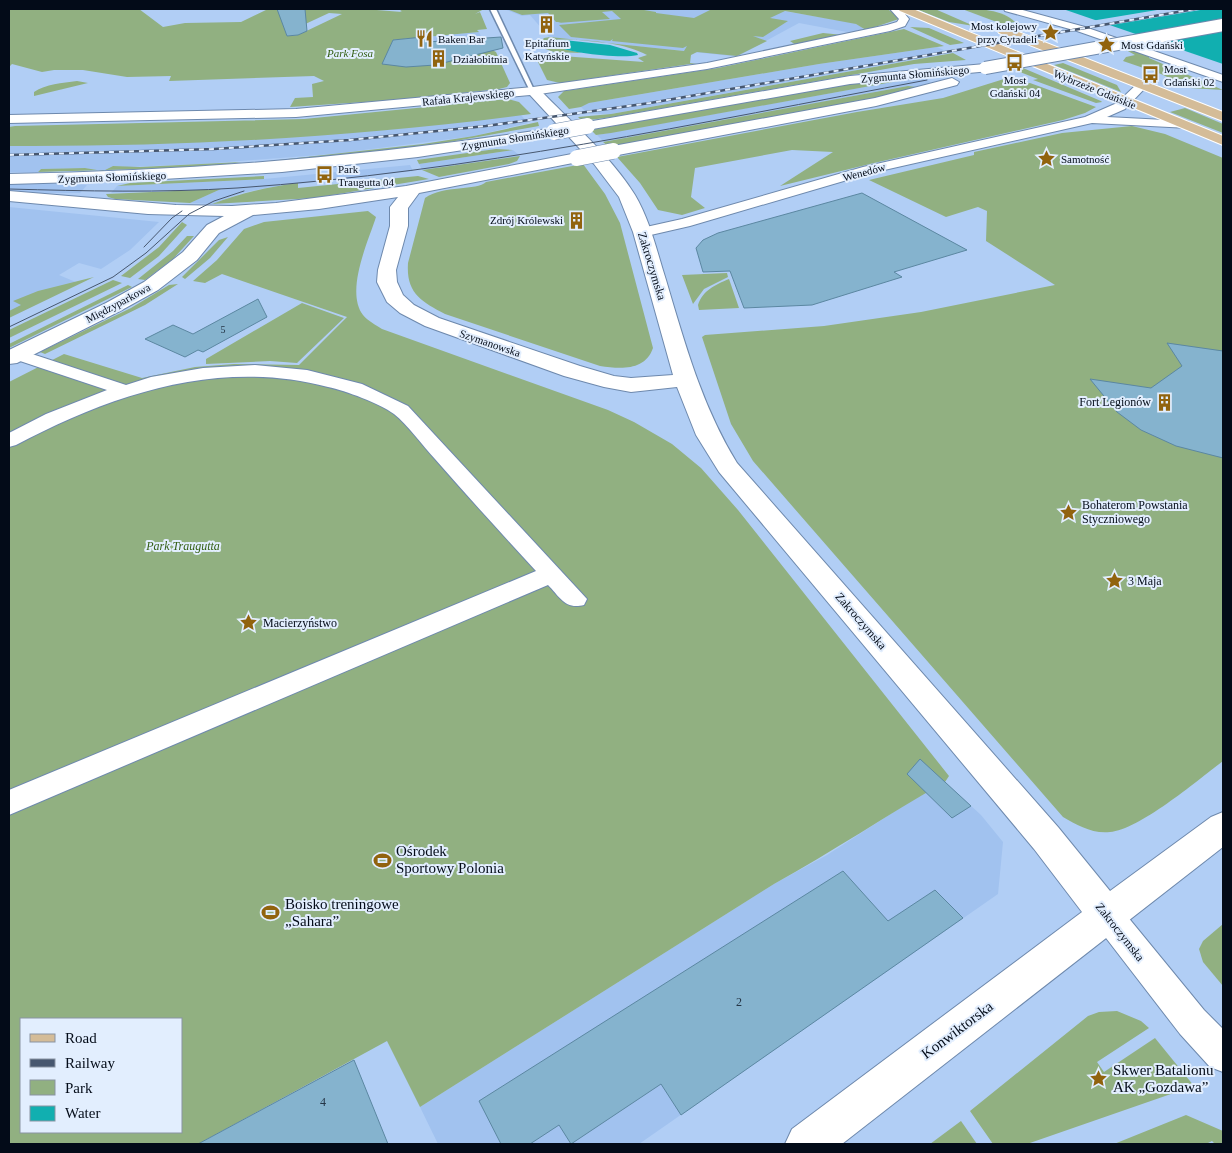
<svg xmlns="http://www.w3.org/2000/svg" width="1232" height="1153" font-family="Georgia,serif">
	<rect width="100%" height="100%" fill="#b1cef5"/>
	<g fill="#a1c2ef">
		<polygon points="504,9 772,9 854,23 864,28 858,31 847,32 799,23 740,55 732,56 549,37 530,15 522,16"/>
		<polygon points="479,32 486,48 389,48 393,40"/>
		<polygon points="937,47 950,53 611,114 588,114 581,107 589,103 819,64"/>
		<polygon points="919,77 931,82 917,87 908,86 604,142 597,135 898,81 900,78"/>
		<polygon points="511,113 521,115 528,123 474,136 332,154 201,164 127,167 113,166 103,171 85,168 41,169 37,173 9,172 9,140"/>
		<polygon points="513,150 520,156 422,170 419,164"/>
		<polygon points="410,165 413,171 271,187 242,193 212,204 190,203 221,189 111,193 117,186 264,179"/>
		<polygon points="9,184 74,184 87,185 80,193 40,193 9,191"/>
		<polygon points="9,207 159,222 130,250 101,269 79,263 59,275 78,283 9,315"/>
		<polygon points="945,782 981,815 1003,842 998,894 639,1144 438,1144 420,1107 774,884 827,855 903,806"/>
	</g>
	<g fill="#91b081" fill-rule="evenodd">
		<path d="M 9,9 L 139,9 L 163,27 L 185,23 L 241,22 L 268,9 L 364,9 L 402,12 L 400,11 L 403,9 L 484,9 L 475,14 L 480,12 L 487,29 L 477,30 L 479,32 L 393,40 L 389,49 L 488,48 L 496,52 L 510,83 L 507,87 L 499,89 L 394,100 L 290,107 L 295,98 L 313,97 L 312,84 L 324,81 L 314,76 L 169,81 L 171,76 L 127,77 L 83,70 L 54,70 L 42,72 L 12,64 L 9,67 ZM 329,13 L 342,14 L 298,35 L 287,36 L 286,33 Z"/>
		<path d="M 507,9 L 638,9 L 656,12 L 656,13 L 694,18 L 712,9 L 887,9 L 899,16 L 899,19 L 866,30 L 856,24 L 785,11 L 770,18 L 788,21 L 763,37 L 753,36 L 767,41 L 737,56 L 697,52 L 691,55 L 690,63 L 697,63 L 560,83 L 547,80 L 534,54 L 644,62 L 638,58 L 647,55 C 623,42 578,38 552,40 L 550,44 L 559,48 L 582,53 L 554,52 L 537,46 L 544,38 L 550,37 L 684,51 L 687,46 L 683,48 L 612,41 L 613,39 L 610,41 L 571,37 L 559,25 L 621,19 L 612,11 L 602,12 L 610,19 L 558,23 L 561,22 L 556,22 L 548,13 L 522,15 Z"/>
		<polygon points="916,9 935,9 974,26 949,22"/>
		<path d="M 962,9 C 979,9 1002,9 1015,22 L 1002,24 Z"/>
		<polygon points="910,27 929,28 964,43 950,45"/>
		<polygon points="904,29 944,46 819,64 589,103 581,107 569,109 558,97 564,91 718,68"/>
		<polygon points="823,33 843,35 796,45 790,41"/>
		<polygon points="1129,49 1149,56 1149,58 1223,90 1190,88 1161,74 1123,61 1126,57 1135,55 1126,50"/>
		<polygon points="953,53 966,60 914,64 612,117 582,121 578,117 611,114"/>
		<polygon points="1063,63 1117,85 1121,92 1054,65"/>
		<polygon points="1023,68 1101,101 1102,102 1096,103 1033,80 1038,79 1015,70"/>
		<polygon points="900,78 898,81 611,133 596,135 591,130 844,84"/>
		<polygon points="1004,79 1019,85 1030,83 1096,107 1085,113 1063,120 874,163 780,186 833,152 792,150 695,168 691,197 705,208 682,215 658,210 640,183 617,157 857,112 943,98"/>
		<path d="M 77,81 L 88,83 L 34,96 L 34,92 C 46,84 62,83 77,81 Z"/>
		<polygon points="908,86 917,87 873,99 609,147 603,142"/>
		<path d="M 508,99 L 519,102 L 531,114 C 358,137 183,147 9,146 L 9,127 L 15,126 L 304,119 Z"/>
		<polygon points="1185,108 1223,124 1223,133 1170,112"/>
		<polygon points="538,122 539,126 433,145 314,159 302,158 251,163 423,144 474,136"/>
		<path d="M 1132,126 L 1165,134 L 1223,158 L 1223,761 C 1198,780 1139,830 1110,832 C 1092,834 1077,825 1063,817 L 753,461 L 731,424 L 702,337 L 705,335 L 824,326 L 921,312 L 1055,285 L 986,241 L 987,211 L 978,207 L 946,217 L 869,180 L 974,155 L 974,152 L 1062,133 Z"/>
		<polygon points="496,149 513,150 419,164 417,160"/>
		<polygon points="520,156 517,161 509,164 439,177 422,170"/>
		<polygon points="242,162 209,167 38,172 41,169 85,168 103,171 113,166 140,167"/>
		<path d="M 583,164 L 605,194 L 620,223 L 653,348 C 645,371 621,369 600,366 L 445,314 C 421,301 406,293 408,263 L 425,198 C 443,185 477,191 486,182 Z"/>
		<polygon points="264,176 264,179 117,186 130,183"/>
		<path d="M 418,176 L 429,179 L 314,198 L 212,204 C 240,193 268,187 298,183 L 298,188 Z"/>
		<polygon points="221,189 190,203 115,199 108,197 106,194"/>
		<path d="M 368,211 L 376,217 C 368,242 345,291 363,315 C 368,321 376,325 382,329 L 608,410 L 634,422 L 672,444 L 701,468 L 738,510 L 949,776 L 945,782 C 887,815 832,852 774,884 L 420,1107 L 387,1041 L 198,1144 L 9,1144 L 9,382 L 64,354 L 142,378 L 195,367 L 234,364 L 299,365 L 347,317 L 222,274 L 205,283 L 193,281 L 217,260 L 244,229 L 264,222 ZM 21,1019 L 181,1019 L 181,1132 L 21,1132 Z"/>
		<polygon points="182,222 187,225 159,256 130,278 121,276 159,247"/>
		<polygon points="187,236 194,236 173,259 145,280 138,279 173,251"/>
		<polygon points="228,237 210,258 185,279 182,277 219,240"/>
		<polygon points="727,273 728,277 704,289 693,304 682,275"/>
		<polygon points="94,277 9,318 9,311 21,305 13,301 38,291"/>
		<path d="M 729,279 L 739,308 L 699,310 L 698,305 C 703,290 715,285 729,279 Z"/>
		<polygon points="113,280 122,283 9,338 9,330"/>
		<polygon points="178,284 145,305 45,354 40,352 131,308 169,285"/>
		<polygon points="128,285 132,287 9,348 9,344"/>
		<polygon points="302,303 344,318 297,363 270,361 206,364 206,359"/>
		<polygon points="1223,924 1223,986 1203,962 1199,949 1203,941"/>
		<polygon points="1117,1011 1141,1021 1149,1028 1097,1062 1104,1072 1155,1038 1194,1086 1027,1144 993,1144 970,1111 1088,1016 1099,1012"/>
		<polygon points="1186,1115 1223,1131 1223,1144 1215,1144 1212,1141 1206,1144 1114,1144"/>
		<polygon points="961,1121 977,1144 930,1144"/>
	</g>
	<g fill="#11afb0">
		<polygon points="1063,9 1223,9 1223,64"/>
		<path d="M 564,40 L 610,45 L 637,53 L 638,55 C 621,59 565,53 551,44 Z"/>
	</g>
	<polygon fill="#b1cef5" points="1163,9 1206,9 1106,26 1091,21"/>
	<g fill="#85b3ce" stroke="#5b87a1">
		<polygon points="277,9 305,9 307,31 298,35 287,36"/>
		<polygon points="423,37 427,42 501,37 503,48 435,65 406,67 382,64 393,40"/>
		<polygon points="862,193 967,250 894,272 902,277 812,305 744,308 730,271 703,272 696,248 703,240 718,233"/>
		<polygon points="258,299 267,317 203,352 198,350 185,357 145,339 173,325 193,334"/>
		<polygon points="1167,343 1223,351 1223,458 1176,446 1141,430 1117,412 1090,379 1151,388 1182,366"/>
		<polygon points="920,759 971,806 952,818 907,774"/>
		<polygon points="843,871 888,921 935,890 963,918 681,1115 661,1084 571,1144 559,1125 530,1144 501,1144 479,1101"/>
		<polygon points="354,1060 388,1144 198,1144"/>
	</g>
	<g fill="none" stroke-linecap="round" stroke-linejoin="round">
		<defs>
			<polygon id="lane" points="490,9 496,9 535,92 530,91"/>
			<g id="street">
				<polygon points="890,9 901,9 909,19 905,26 890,31 707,69 533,95 527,91 533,87 707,63 887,25 897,22 899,19"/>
				<polygon points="1004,9 1019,9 1085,27 1223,75 1223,82 1077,31 1005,11"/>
				<polygon points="1142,81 1148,85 1125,109 1107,117 1184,121 1189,122 1190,125 1189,128 1092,123 871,173 690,226 642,237 637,235 634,232 637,229 682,219 863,167 1085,117 1117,103 1138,83"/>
				<path d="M 17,349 L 126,385 L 151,377 L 203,368 L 255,365 L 307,370 L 362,384 L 408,406 L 587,599 L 584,605 C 565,610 560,597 548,585 L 9,815 L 9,790 L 536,571 C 502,534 468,497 435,459 C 423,446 407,424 394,414 C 379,403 346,391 328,387 C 219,358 112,394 16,445 L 9,447 L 9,433 L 46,414 L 107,390 L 11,358 L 9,353 Z"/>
				<polygon points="1107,900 1118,905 1204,1010 1223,1029 1223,1072 1210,1067 1180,1034 1096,925 1091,915 1096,905"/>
			</g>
			<g id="secondary">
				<polygon points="985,64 992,68 990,71 850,84 587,130 582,129 580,126 582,123 587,122 850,76"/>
				<polygon points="952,78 959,82 957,85 876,106 613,156 608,154 605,151 608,148 613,146 875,98"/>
				<path d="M 533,87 L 538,88 C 571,122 610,155 635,195 C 650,220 657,252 666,280 C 685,344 702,406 737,463 L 1058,827 L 1110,891 L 1211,817 L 1223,812 L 1223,847 L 842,1144 L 785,1144 L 792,1129 L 1082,912 L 1034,849 L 719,472 L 696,435 L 677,387 L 631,392 L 604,387 L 564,376 L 425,326 L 400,313 L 387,302 L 377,282 L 378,270 L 390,226 L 390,207 L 398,197 L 319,209 L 253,215 L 219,233 L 197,260 L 158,290 L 120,311 L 17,363 L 9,364 L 9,350 L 106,303 L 144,282 L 183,252 L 207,225 L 224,216 L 148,214 L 9,201 L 9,191 L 176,205 L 232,206 L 276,203 L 406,186 L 577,153 L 583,155 L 585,158 L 583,161 L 419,193 L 408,208 L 408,226 L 396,270 L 397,282 L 403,295 L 414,305 L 439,318 L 580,366 L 614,376 L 631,378 L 673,375 L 633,232 L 619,197 L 594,164 L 530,95 L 296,117 L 9,123 L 9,115 L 296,109 Z"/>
				<path d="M 554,128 L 559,129 L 561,132 L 559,135 L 418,157 L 282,172 L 146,180 L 9,184 L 9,174 C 192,171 373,156 554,128 Z"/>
			</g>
			<g id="primary">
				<polygon points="898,9 913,9 1223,136 1223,145 900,11"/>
				<polygon points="1003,26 1223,112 1223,121 999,33 997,30"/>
			</g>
		</defs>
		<use href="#lane" stroke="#6e89ad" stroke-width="3"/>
		<use href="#street" stroke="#6e89ad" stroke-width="2"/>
		<use href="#secondary" stroke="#6e89ad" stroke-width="2"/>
		<use href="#primary" stroke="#fff" stroke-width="2"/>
		<use href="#lane" fill="#fff" fill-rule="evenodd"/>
		<use href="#street" fill="#fff" fill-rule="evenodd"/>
		<use href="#secondary" fill="#fff" fill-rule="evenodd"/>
		<use href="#primary" fill="#d4bc98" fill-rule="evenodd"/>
		<g stroke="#47576f" stroke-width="1">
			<polyline points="983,68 1223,24"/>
			<path d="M 9,189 C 85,191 161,193 237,188 C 470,172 698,123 927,80"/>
			<polyline points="144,247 172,218 182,211"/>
			<polyline points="9,327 113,277 146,253 189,214 214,201 244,191"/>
		</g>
		<defs>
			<polyline id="rail" points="9,155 214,149 350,140 486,126 650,103 1195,9"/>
		</defs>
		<use href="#rail" stroke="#47576f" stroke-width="2.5"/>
		<use href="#rail" stroke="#e2eefe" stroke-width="2" stroke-dasharray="5" stroke-linecap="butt"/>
		<defs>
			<polyline id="secondary-bridge-far1" points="985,68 1223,25"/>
			<g id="secondary-bridge">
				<polyline points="554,132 587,126"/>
				<polyline points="577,158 613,151"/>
			</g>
		</defs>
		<use href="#secondary-bridge-far1" stroke="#6e89ad" stroke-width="14" stroke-linecap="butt"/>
		<use href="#secondary-bridge" stroke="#6e89ad" stroke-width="17" stroke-linecap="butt"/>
		<use href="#secondary-bridge-far1" stroke="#fff" stroke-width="12"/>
		<use href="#secondary-bridge" stroke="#fff" stroke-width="16"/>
	</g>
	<defs>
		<symbol id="building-bare" viewBox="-9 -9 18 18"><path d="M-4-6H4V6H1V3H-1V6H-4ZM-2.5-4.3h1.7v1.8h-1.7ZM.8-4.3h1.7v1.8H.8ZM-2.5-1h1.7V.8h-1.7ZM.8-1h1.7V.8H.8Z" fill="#91630e" stroke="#e2eefe" stroke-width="2.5" paint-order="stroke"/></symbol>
		<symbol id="sight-bare" viewBox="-9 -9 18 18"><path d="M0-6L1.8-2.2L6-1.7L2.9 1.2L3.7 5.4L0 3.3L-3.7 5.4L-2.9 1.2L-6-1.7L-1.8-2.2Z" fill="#91630e" stroke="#e2eefe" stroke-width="2.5" paint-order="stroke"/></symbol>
		<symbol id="restaurant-bare" viewBox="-9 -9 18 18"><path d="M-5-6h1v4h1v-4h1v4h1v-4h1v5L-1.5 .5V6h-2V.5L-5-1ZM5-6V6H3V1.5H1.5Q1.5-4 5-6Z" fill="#91630e" stroke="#e2eefe" stroke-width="2.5" paint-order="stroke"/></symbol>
		<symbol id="bus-bare" viewBox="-9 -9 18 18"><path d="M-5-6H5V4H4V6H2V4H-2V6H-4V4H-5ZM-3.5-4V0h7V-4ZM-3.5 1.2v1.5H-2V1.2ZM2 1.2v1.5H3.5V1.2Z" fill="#91630e" stroke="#e2eefe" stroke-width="2.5" paint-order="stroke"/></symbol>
		<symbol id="stadium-bare" viewBox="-9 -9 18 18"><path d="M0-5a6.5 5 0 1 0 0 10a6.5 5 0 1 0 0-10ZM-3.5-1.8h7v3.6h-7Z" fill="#91630e" stroke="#e2eefe" stroke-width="2.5" paint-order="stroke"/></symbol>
	</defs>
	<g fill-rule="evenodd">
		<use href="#building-bare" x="534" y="12" width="25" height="25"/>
		<use href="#sight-bare" x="1038" y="20" width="25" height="25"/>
		<use href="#restaurant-bare" x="412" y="26" width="25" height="25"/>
		<use href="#sight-bare" x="1094" y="32" width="25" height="25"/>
		<use href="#building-bare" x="426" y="46" width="25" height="25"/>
		<use href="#bus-bare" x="1002" y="50" width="25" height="25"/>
		<use href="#bus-bare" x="1138" y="62" width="25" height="25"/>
		<use href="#sight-bare" x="1034" y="146" width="25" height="25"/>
		<use href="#bus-bare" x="312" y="162" width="25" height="25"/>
		<use href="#building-bare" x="564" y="208" width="25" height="25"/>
		<use href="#building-bare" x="1152" y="390" width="25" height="25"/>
		<use href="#sight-bare" x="1056" y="500" width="25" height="25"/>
		<use href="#sight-bare" x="1102" y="568" width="25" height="25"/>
		<use href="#sight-bare" x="236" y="610" width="25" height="25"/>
		<use href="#stadium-bare" x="370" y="848" width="25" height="25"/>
		<use href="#stadium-bare" x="258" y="900" width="25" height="25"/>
		<use href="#sight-bare" x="1086" y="1066" width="25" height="25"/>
	</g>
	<g text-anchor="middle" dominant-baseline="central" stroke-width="4" stroke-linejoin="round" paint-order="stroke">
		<g font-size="10" fill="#243546">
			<text x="223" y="329">5</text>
		</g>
		<g font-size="11" fill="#030b18" stroke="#e2eefe" text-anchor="start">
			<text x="1037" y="26" text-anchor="end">Most kolejowy<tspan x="1037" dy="13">przy Cytadeli</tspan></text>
			<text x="438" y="39">Baken Bar</text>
			<text x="547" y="43" text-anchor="middle">Epitafium<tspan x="547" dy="13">Katyńskie</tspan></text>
			<text x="1121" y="45">Most Gdański</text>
			<text x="453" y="59">Działobitnia</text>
			<text x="1164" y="69">Most<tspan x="1164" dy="13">Gdański 02</tspan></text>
			<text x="1015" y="80" text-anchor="middle">Most<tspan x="1015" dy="13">Gdański 04</tspan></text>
			<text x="1061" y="159">Samotność</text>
			<text x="338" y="169">Park<tspan x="338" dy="13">Traugutta 04</tspan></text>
			<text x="563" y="220" text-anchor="end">Zdrój Królewski</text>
		</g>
		<g font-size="11" font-style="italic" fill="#325e12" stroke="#e2eefe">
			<text x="350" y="53">Park Fosa</text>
		</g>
		<g font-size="11" fill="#030b18" stroke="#e2eefe">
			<text transform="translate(915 74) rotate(-5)">Zygmunta Słomińskiego</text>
			<text transform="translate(1095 89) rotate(22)">Wybrzeże Gdańskie</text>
			<text transform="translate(468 97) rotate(-6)">Rafała Krajewskiego</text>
			<text transform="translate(515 138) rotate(-9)">Zygmunta Słomińskiego</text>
			<text transform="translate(864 172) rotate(-15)">Wenedów</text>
			<text transform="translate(112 177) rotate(-2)">Zygmunta Słomińskiego</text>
			<text transform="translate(118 303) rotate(-28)">Międzyparkowa</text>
			<text transform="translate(490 343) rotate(19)">Szymanowska</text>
		</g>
		<g font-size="12" fill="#030b18" stroke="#e2eefe">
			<text transform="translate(652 266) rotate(73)">Zakroczymska</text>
			<text transform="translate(861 621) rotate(49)">Zakroczymska</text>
			<text transform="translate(1120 932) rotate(52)">Zakroczymska</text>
		</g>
		<g font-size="12" fill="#030b18" stroke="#e2eefe" text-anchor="start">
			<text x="1151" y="402" text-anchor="end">Fort Legionów</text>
			<text x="1082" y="505">Bohaterom Powstania<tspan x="1082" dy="14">Styczniowego</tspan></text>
			<text x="1128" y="581">3 Maja</text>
			<text x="263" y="623">Macierzyństwo</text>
		</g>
		<g font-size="12" font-style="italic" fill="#325e12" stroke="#e2eefe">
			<text x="183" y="546">Park Traugutta</text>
		</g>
		<g font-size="12" fill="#243546">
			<text x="739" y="1002">2</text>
			<text x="323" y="1102">4</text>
		</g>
		<g font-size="15" fill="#030b18" stroke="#e2eefe" text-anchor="start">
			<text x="396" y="851">Ośrodek<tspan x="396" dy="17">Sportowy Polonia</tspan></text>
			<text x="285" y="904">Boisko treningowe<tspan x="285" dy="17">„Sahara”</tspan></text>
			<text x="1113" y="1070">Skwer Batalionu<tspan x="1113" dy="17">AK „Gozdawa”</tspan></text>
		</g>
		<g font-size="15" fill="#030b18" stroke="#e2eefe">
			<text transform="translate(957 1030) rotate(-37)">Konwiktorska</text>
		</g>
	</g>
	<rect width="1232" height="1153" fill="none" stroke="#030b18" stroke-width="20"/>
	<rect x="20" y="1018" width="162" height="115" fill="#e2eefe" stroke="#8993a2"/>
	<rect x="30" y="1034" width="25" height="8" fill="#d4bc98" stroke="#8993a2"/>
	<text x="65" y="1043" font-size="15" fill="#030b18">Road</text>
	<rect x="30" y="1059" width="25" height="8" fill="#47576f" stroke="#8993a2"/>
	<text x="65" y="1068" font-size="15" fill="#030b18">Railway</text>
	<rect x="30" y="1080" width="25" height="15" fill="#91b081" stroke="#8993a2"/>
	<text x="65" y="1093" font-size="15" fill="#030b18">Park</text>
	<rect x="30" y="1106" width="25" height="15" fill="#11afb0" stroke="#8993a2"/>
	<text x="65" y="1118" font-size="15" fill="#030b18">Water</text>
</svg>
